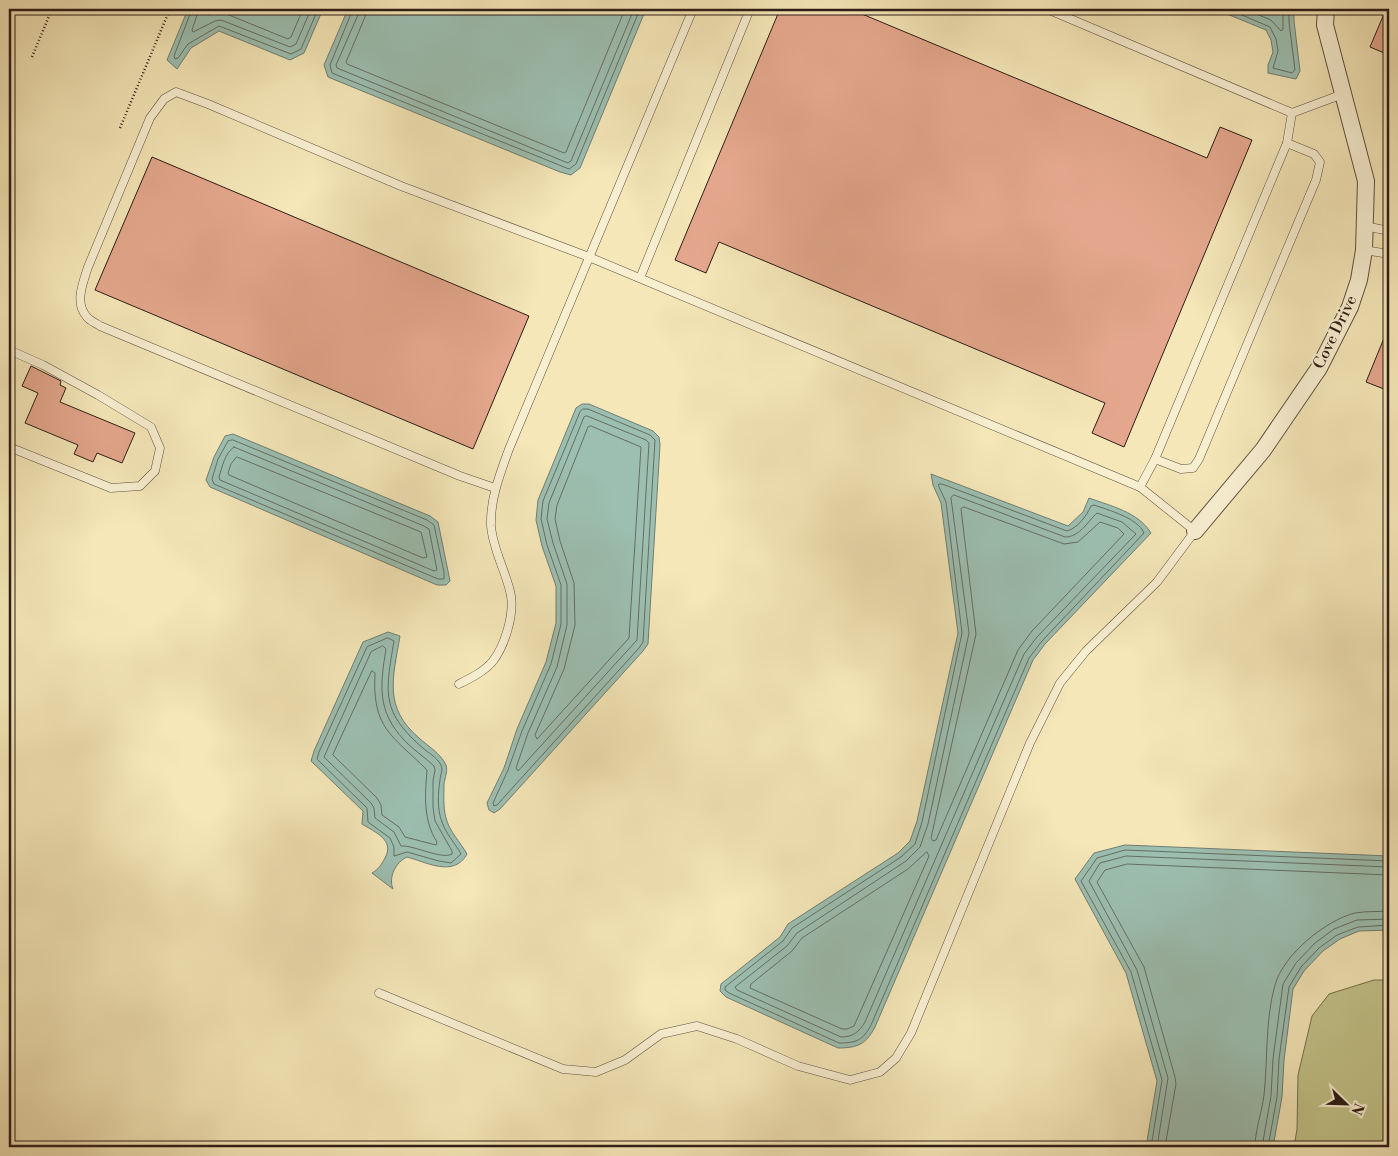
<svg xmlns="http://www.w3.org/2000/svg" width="1398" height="1156" font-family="'Libre Bodoni',serif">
	<rect width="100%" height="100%" fill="#f5e7b8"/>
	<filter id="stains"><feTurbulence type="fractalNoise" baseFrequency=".004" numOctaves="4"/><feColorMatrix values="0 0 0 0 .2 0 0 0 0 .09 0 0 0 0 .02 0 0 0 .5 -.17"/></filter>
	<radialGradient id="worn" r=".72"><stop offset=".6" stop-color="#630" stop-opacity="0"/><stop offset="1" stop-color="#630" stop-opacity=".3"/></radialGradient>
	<polygon fill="#c2c38a" stroke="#787050" points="1374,980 1389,980 1389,1147 1294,1147 1297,1129 1298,1075 1312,1016 1329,994"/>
	<g fill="#9cbfb1" stroke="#707e73">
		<polygon points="188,9 323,9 304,53 290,60 219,31 191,48 177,69 167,60"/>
		<polygon points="348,9 646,9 580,168 571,175 560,172 328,77 324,65"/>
		<polygon points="1215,9 1294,9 1294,21 1300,71 1296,79 1268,73 1268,65 1273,52 1271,40 1266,30"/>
		<polygon points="582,404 589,404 653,431 659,437 660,445 648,644 643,651 500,809 494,813 489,810 487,803 504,768 517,729 546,662 556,623 556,586 542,546 536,520 538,500 576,408"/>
		<polygon points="233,434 430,516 438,522 450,581 446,585 437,585 210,487 206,480 214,457 225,436"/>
		<path d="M 931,474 L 1068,526 L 1083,512 L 1089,498 C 1111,506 1138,512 1151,533 L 1045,644 L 1033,660 L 875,1027 C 866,1044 858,1048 838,1048 L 726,997 L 720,991 L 721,984 L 780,937 L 788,924 L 898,853 L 910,841 L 917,821 L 958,633 L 941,503 L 933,485 Z"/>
		<path d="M 388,632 L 400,636 C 393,678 383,707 419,738 C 428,746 441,754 446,765 C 448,771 445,777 444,784 C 444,794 443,808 446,818 C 449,831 461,843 467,854 C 454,878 426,862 407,857 C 396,862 388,877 393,889 L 372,873 C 379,869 381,865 385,858 C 395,840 375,832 362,824 L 363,811 L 311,761 L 314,751 L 363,642 Z"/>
		<polygon points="1125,845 1389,856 1389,930 1359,931 1340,939 1323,951 1304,971 1293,989 1284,1060 1282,1097 1273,1147 1146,1147 1157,1081 1126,973 1075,879 1094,853"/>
	</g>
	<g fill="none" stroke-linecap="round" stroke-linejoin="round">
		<g stroke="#656e64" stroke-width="1">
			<polyline points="192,9 174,56 175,59 178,58 188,44 219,26 291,54 301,49 318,9"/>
			<polyline points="199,9 192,30 193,32 215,21 221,20 290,47 296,44 311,9"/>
			<polyline points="206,9 208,15 216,13 224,13 288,39 291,37 303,9"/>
			<polyline points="353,9 330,65 332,73 569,169 576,164 640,9"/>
			<polyline points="359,9 358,15 336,65 337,68 568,163 571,161 634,9"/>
			<polyline points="367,9 365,17 346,62 347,64 564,153 566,152 625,9"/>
			<polyline points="1228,9 1270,27 1276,39 1278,51 1273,68 1292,73 1295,70 1289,22 1289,9"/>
			<polyline points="1244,9 1271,20 1281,31 1283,29 1283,9"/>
			<polygon points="583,409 588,409 650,435 655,440 643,642 639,648 497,805 494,806 493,803 508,770 522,731 551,664 561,624 561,585 547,545 541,519 543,501 580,412"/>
			<polygon points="587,416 646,440 649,443 637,640 518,771 516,768 528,733 557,667 567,625 567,584 553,543 547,519 549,503 584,417"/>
			<polygon points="591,426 641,447 629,638 537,739 535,735 564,669 575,625 574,583 560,541 555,519 557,505 588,427"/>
			<polygon points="233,440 427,520 434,525 444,572 444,579 438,579 214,484 212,479 218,459 228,441"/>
			<path d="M 234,447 L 424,526 L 429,529 L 437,570 L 434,571 L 220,480 L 219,477 C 222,467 225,453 234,447 Z"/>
			<polygon points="237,457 421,532 427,557 423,558 229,475 228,473 231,464"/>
			<path d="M 939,484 L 942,484 L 1067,531 C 1078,528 1087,515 1091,506 L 1094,505 C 1108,510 1138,518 1144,533 L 1042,641 L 1029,658 L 871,1025 C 863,1040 857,1043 839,1043 L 729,993 L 725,990 L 725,987 L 783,941 L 792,928 L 901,857 L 915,844 L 922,822 L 962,633 L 946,502 L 939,487 Z"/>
			<path d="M 954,495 L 1065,537 C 1080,537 1088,521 1097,513 L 1122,522 L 1136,534 L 1037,637 L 1024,654 L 865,1022 C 859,1032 853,1037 841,1037 L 737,990 L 735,987 L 787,946 L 797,933 L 906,861 L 920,847 L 928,824 L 969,633 L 951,498 Z"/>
			<polygon points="964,507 1064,544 1078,542 1100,522 1118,528 1124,534 1032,631 1018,650 936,840 933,841 931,838 976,634 961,509"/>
			<path d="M 388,638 L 394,641 C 385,694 381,712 424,749 C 430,754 441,760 442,769 C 442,772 440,777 440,780 C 438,792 437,810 442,822 C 446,834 455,843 461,854 L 451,863 L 439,861 L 407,852 L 394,856 L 394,847 L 390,838 L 368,822 L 367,808 L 317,759 L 319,752 L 367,647 Z"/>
			<path d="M 383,646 L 386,649 C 380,686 377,711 404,740 C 413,750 425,757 434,766 L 435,770 L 433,781 L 433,807 L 435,821 L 452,851 L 452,854 C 442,860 414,845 401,846 L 394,832 L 375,818 L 374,808 L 371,803 L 324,757 L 371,652 Z"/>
			<path d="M 372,671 L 375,673 C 372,729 392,735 427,770 C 425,796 423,820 437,842 L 436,845 L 405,837 L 399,827 L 382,815 L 381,805 L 377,798 L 333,755 Z"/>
			<polygon points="927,852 929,856 854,1026 847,1029 842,1029 750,988 751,984 792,951 802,938 908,869"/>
			<polyline points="1151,1147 1162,1080 1131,972 1081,881 1097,858 1125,850 1389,861"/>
			<polyline points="1157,1147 1168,1078 1137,970 1089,881 1100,863 1126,856 1389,867"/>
			<polyline points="1165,1147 1176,1084 1175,1077 1144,967 1097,882 1105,870 1127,864 1389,875"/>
			<path d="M 1255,1147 C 1255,1130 1262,1112 1264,1095 C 1268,1058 1265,1020 1275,985 C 1283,955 1326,920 1355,913 C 1366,911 1378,912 1389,911"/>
			<polyline points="1262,1147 1271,1096 1273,1059 1283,984 1296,963 1315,943 1334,929 1357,920 1389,919"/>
			<polyline points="1268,1147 1277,1097 1279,1059 1289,987 1301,967 1319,948 1337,935 1358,927 1389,925"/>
		</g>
	</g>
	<g fill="#e4a78d" stroke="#2e1d17">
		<polygon points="780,9 850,9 1207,158 1220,127 1252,140 1124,447 1092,433 1105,403 719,242 706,273 675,260"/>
		<polygon points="1386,9 1389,9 1389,55 1370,47"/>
		<polygon points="152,157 529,316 473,449 95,290"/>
		<polygon points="1389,326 1389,391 1366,382"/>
		<polygon points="31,366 61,381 60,385 66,388 60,402 135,433 122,463 97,453 93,462 74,454 78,445 25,423 38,393 22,386"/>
	</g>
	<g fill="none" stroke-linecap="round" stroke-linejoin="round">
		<defs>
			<g id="service">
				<polyline points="1047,9 1292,113"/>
				<polyline points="1365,226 1389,231"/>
				<polyline points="1364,250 1389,254"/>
				<polyline points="640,278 750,9"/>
				<polyline points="9,350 43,365 98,395 151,427 160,448 155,471 140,486 111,488 9,447"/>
				<polyline points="1155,459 1287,143"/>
				<polyline points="1140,487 1155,459 1181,469 1193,468 1199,459 1316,180 1320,162 1314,154 1287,143 1292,113 1343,94"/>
				<path d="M 459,684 C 471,678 485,671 493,661 C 505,645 514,615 511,596 C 507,573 493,551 491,526 C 490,499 500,474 509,449 L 693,9"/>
				<path d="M 379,993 L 563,1069 L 596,1072 L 625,1060 L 661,1034 L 697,1026 L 737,1039 L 798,1066 L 850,1080 L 880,1072 L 896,1058 L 911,1033 L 1030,743 L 1060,683 L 1086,651 L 1157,582 L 1195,531 L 1140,487 L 589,257 L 401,186 L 208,104 L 176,92 L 164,99 L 150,118 L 88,267 C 83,283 74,303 87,317 C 90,321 96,323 100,326 L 460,476 L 495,488"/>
			</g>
			<polyline id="minor" points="1195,531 1263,450 1319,368 1350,307 1359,280 1364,250 1366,181 1325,25 1326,9"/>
		</defs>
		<use href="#service" stroke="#60503f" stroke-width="9"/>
		<use href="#minor" stroke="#60503f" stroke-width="18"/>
		<g stroke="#2e1d17" stroke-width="2.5" stroke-dasharray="1 2.5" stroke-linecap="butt">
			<polyline points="32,57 52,9"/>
			<polyline points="120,128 170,9"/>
		</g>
		<use href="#service" stroke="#f8efd1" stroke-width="8"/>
		<use href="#minor" stroke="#f8efd1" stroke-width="16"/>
	</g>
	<g text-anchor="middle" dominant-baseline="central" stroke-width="4.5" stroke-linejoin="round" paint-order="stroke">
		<g font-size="16" fill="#2e1d17" stroke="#f8efd1">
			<text transform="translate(1335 332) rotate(-64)">Cove Drive</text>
		</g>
	</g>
	<rect width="1398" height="1156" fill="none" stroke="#f5e7b8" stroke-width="30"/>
	<rect x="10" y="10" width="1378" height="1136" fill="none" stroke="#2e1d17" stroke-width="2.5"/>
	<rect x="15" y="15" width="1368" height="1126" fill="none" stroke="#2e1d17"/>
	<g transform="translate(1346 1104) rotate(113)" stroke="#f8efd1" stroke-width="4" paint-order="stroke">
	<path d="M0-4L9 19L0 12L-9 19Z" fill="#2e1d17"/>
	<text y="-8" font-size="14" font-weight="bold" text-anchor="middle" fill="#2e1d17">N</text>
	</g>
	<rect width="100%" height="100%" filter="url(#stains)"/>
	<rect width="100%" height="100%" fill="url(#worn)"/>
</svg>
